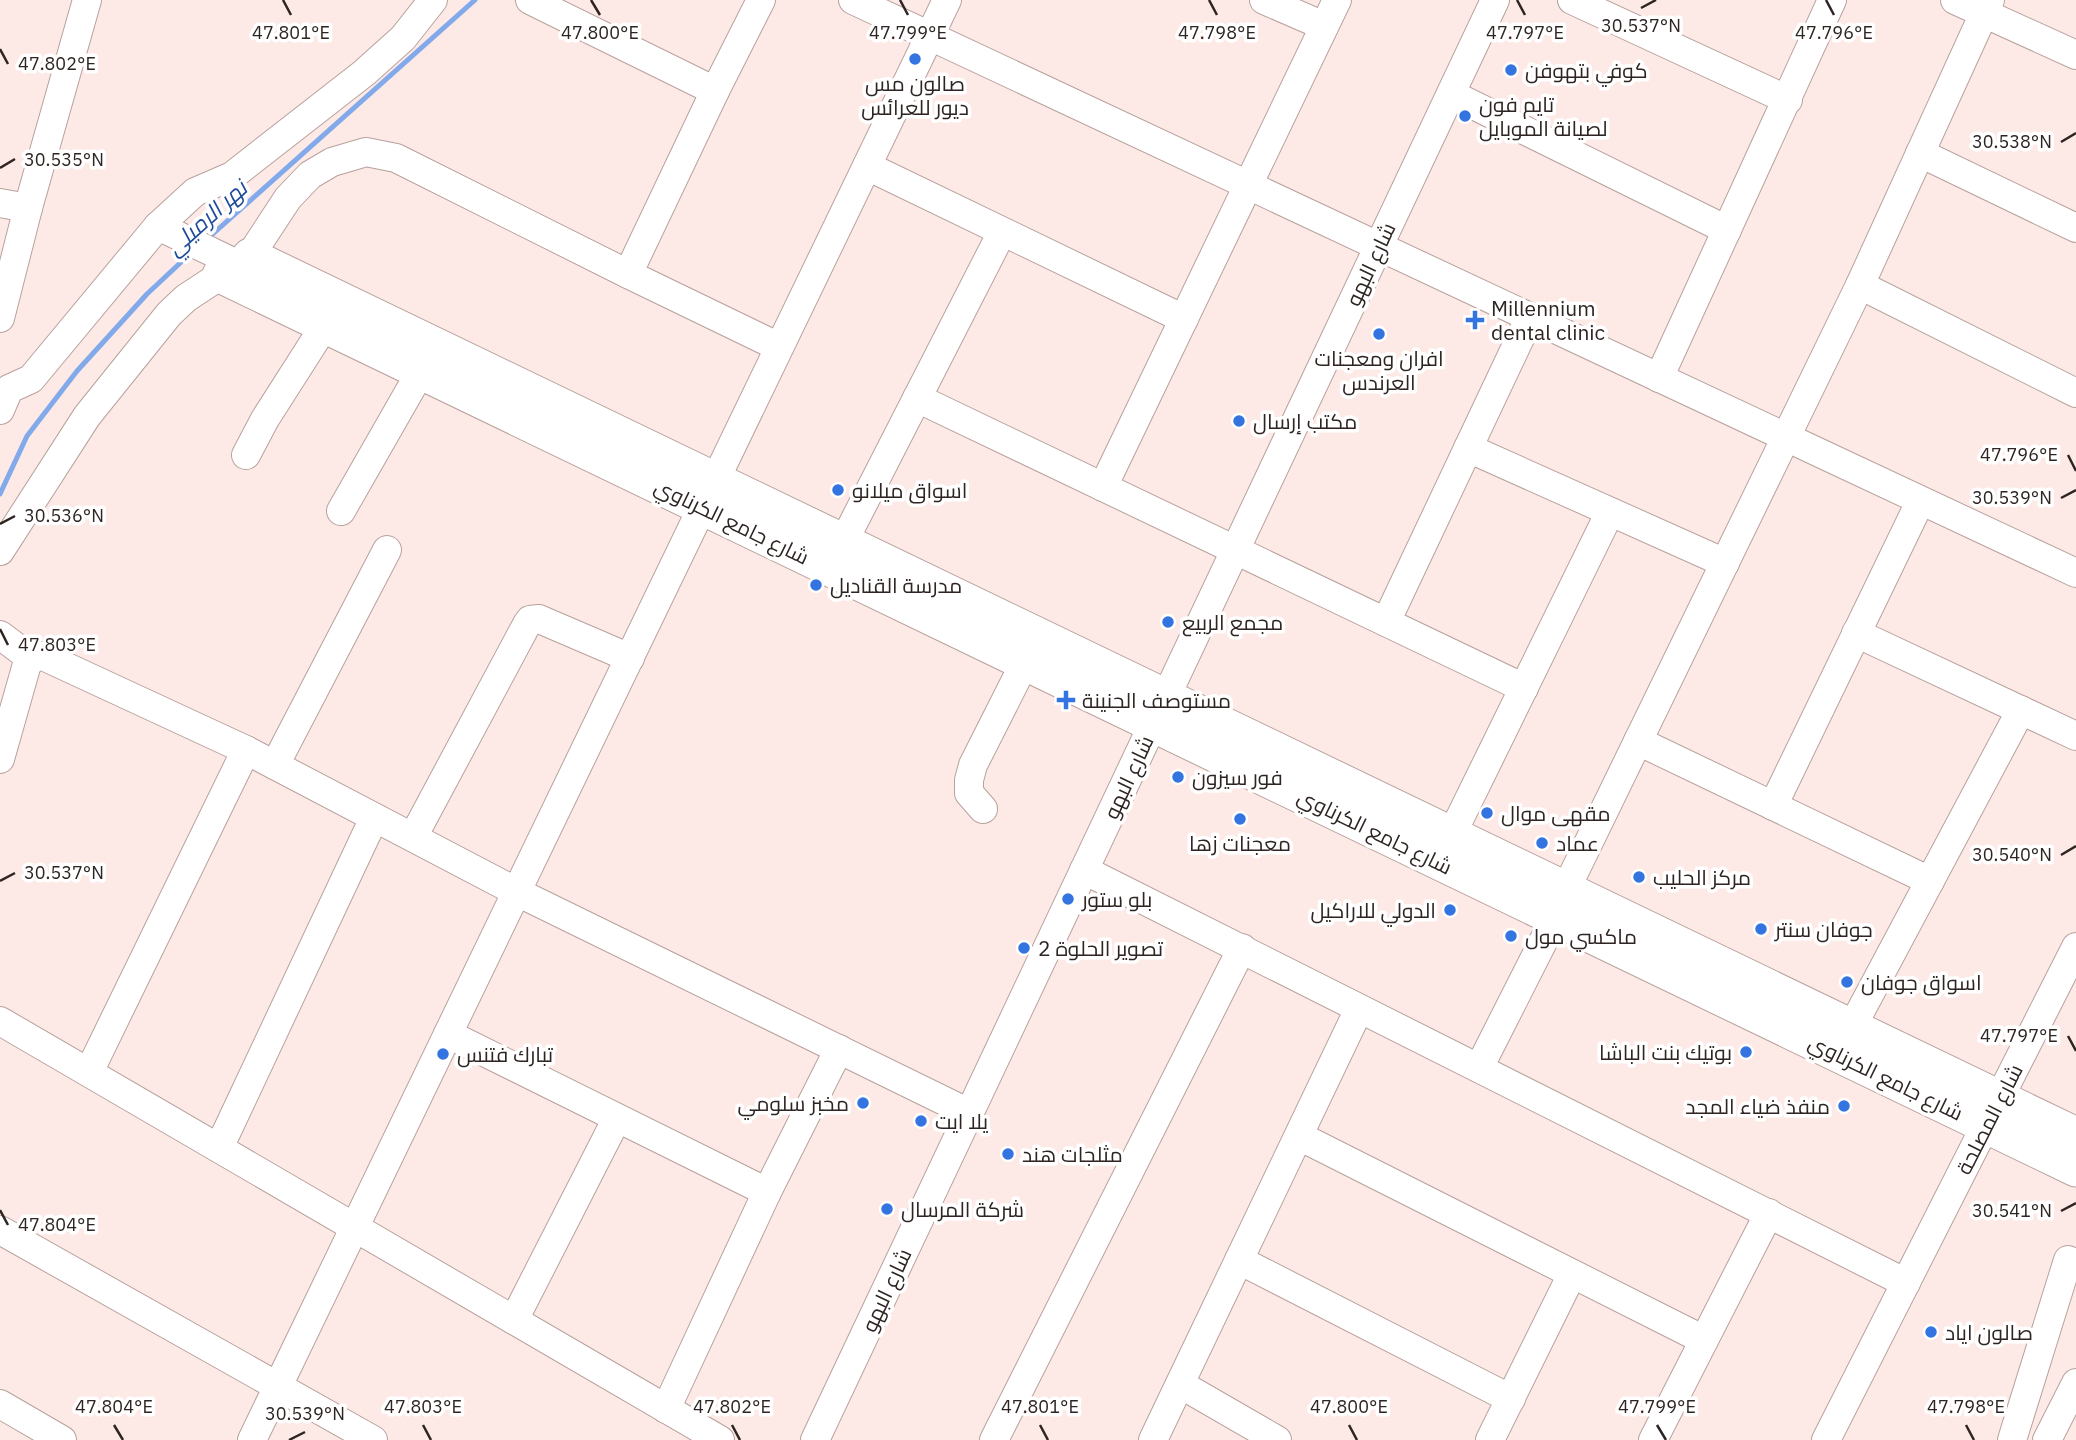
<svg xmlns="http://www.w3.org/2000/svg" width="2076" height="1440" font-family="'IBM Plex Sans',Cairo,sans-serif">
	<rect width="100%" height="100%" fill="#fdeae6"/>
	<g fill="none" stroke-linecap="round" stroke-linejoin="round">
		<g stroke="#82aaeb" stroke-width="5">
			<polyline points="206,240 475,0"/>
			<polyline points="0,494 27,436 77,371 147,294 193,251"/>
		</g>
		<defs>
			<g id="minor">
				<polyline points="530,0 715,91"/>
				<polyline points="853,0 2076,573"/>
				<polyline points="1264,0 1324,26"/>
				<polyline points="1572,0 1788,100"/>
				<polyline points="1955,0 2076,55"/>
				<polyline points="1451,94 1727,230"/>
				<polyline points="1920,153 2076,228"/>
				<polyline points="867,166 1184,319"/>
				<polyline points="0,203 28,208"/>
				<polyline points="158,226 237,264"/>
				<polyline points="628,274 715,91 761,0"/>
				<polyline points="1860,285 2076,393"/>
				<polyline points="0,318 28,208 87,0"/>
				<polyline points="1659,378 1832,0"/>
				<polyline points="917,398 1524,688"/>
				<polyline points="0,410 9,389 31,379 158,226 195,192 232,176 364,73 403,38 433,0"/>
				<polyline points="1468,448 1725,563"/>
				<polyline points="246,455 265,419 325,325"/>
				<polyline points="1103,487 1337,0"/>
				<polyline points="341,511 421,371"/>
				<polyline points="844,541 1002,232"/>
				<polyline points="0,551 87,416 169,314 186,298 250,256 288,198 310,175 332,162 366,152 396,158 628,274 779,347"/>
				<polyline points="1386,622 1530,317"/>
				<polyline points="1856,633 2076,736"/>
				<polyline points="0,635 32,659"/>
				<polyline points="1638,741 1930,881"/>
				<polyline points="0,759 27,664 34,657 43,656 246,750 517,892 969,1113"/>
				<polyline points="275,765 387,550"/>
				<polyline points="1773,806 1920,502"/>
				<polyline points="983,809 969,793 969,780 973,765 1025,662"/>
				<polyline points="1452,834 1610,512"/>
				<polyline points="413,837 527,624 530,620 539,619 630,658"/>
				<polyline points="1084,870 1906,1283"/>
				<polyline points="1566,889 1860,285 1990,0"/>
				<polyline points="0,1021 720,1440"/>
				<polyline points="1852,1027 2021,710"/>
				<polyline points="448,1034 767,1192"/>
				<polyline points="1479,1068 1555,918"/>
				<polyline points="89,1072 246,750"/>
				<polyline points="1299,1136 1704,1340"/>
				<polyline points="219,1148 374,818"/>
				<polyline points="0,1230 373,1440"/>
				<polyline points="1239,1260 1511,1399"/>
				<polyline points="514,1320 617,1118"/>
				<polyline points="1180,1384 1277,1440"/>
				<polyline points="0,1404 62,1440"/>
				<polyline points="666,1409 767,1192 839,1049"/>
				<polyline points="252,1440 947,0"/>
				<polyline points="815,1440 1495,0"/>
				<polyline points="994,1440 1242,948"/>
				<polyline points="1153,1440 1359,1009"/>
				<polyline points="1490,1440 1572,1274"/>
				<polyline points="1653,1440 1769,1213"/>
				<polyline points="1826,1440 2076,947"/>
				<polyline points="2012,1440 2068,1260 2076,1264"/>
				<polyline points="2047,1440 2076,1383"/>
			</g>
			<g id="major">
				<polyline points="250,256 2076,1135"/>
				<polyline points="220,275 2076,1169"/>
			</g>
		</defs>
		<use href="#minor" stroke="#b8a19d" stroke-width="30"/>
		<use href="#major" stroke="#b8a19d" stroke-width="37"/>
		<use href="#minor" stroke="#fff" stroke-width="28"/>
		<use href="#major" stroke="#fff" stroke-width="35"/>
	</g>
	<path fill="none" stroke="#2e2523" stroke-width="2.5" d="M 283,0 L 291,15M 591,0 L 600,15M 900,0 L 908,15M 1209,0 L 1217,15M 1517,0 L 1525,15M 1826,0 L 1834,15M 1641,8 L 1656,0M 0,49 L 8,64M 2061,142 L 2076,133M 0,168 L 15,159M 2068,455 L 2076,471M 2061,498 L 2076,490M 0,524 L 15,516M 0,629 L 8,645M 2061,855 L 2076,846M 0,881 L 15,873M 2068,1036 L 2076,1051M 0,1210 L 8,1225M 2061,1211 L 2076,1203M 114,1425 L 123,1440M 423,1425 L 431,1440M 732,1425 L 740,1440M 1040,1425 L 1048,1440M 1349,1425 L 1357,1440M 1657,1425 L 1666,1440M 1966,1425 L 1974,1440M 289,1440 L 305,1432"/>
	<g fill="#3374e1" stroke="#fff" stroke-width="2.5">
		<circle cx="915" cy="59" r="7"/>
		<circle cx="1511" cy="70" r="7"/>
		<circle cx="1465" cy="116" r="7"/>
		<path d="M1471.5 309.5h7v7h7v7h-7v7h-7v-7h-7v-7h7z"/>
		<circle cx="1379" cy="334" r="7"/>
		<circle cx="1239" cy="421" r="7"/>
		<circle cx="838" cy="490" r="7"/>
		<circle cx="816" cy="585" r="7"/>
		<circle cx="1168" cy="622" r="7"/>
		<path d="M1062.5 689.5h7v7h7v7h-7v7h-7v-7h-7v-7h7z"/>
		<circle cx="1178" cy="777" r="7"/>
		<circle cx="1487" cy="813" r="7"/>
		<circle cx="1240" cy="819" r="7"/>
		<circle cx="1542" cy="843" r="7"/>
		<circle cx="1639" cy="877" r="7"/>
		<circle cx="1068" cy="899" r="7"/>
		<circle cx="1450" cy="910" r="7"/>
		<circle cx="1761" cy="929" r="7"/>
		<circle cx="1511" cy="936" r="7"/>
		<circle cx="1024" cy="948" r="7"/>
		<circle cx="1847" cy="982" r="7"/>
		<circle cx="1746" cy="1052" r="7"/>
		<circle cx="443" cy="1054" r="7"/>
		<circle cx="863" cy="1103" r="7"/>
		<circle cx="1844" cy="1106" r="7"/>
		<circle cx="921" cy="1121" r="7"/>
		<circle cx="1008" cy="1154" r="7"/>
		<circle cx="887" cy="1209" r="7"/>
		<circle cx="1931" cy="1332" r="7"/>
	</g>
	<g text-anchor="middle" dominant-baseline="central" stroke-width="7" stroke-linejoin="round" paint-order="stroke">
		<g font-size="21" fill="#2e2523" stroke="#fff" text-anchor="start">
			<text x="1525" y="70">كوفي بتهوفن</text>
			<text x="915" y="83" text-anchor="middle">صالون مس<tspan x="915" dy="24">ديور للعرائس</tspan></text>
			<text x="1479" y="104">تايم فون<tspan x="1479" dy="24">لصيانة الموبايل</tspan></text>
			<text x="1491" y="308">Millennium<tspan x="1491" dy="24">dental clinic</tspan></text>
			<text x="1379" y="358" text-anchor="middle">افران ومعجنات<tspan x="1379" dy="24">العرندس</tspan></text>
			<text x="1253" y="421">مكتب إرسال</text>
			<text x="852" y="490">اسواق ميلانو</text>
			<text x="830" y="585">مدرسة القناديل</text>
			<text x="1182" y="622">مجمع الربيع</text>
			<text x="1082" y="700">مستوصف الجنينة</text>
			<text x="1192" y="777">فور سيزون</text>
			<text x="1501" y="813">مقهى موال</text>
			<text x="1240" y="843" text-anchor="middle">معجنات زها</text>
			<text x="1556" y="843">عماد</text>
			<text x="1653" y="877">مركز الحليب</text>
			<text x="1082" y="899">بلو ستور</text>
			<text x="1436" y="910" text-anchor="end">الدولي للاراكيل</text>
			<text x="1775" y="929">جوفان سنتر</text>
			<text x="1525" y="936">ماكسي مول</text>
			<text x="1038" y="948">تصوير الحلوة 2</text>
			<text x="1861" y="982">اسواق جوفان</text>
			<text x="1732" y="1052" text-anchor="end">بوتيك بنت الباشا</text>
			<text x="457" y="1054">تبارك فتنس</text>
			<text x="849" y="1103" text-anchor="end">مخبز سلومي</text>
			<text x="1830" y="1106" text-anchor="end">منفذ ضياء المجد</text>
			<text x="935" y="1121">يلا ايت</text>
			<text x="1022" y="1154">مثلجات هند</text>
			<text x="901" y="1209">شركة المرسال</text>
			<text x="1945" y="1332">صالون اياد</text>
		</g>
		<g font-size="21" fill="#2e2523" stroke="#fff">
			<text transform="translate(1370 264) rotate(-65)">شارع البهو</text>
			<text transform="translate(732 521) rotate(26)">شارع جامع الكرناوي</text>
			<text transform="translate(1128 777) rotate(-65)">شارع البهو</text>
			<text transform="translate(1375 831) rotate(26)">شارع جامع الكرناوي</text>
			<text transform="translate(1886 1077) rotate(26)">شارع جامع الكرناوي</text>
			<text transform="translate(1989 1119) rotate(-63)">شارع المصلحة</text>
			<text transform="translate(886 1290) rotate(-65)">شارع البهو</text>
		</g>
		<g font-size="23" font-style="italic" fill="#1e4b97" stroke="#fff">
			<text transform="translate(206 217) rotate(-42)">نهر الرميلي</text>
		</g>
	</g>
	<g font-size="18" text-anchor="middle" fill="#2e2523" stroke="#fff" stroke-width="7" stroke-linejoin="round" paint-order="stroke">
		<text x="1641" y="32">30.537°N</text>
		<text x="291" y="39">47.801°E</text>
		<text x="600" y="39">47.800°E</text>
		<text x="908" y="39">47.799°E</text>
		<text x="1217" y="39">47.798°E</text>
		<text x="1525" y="39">47.797°E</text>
		<text x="1834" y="39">47.796°E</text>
		<text x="57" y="70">47.802°E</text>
		<text x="2012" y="148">30.538°N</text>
		<text x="64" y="166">30.535°N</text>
		<text x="2019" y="461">47.796°E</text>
		<text x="2012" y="504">30.539°N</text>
		<text x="64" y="522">30.536°N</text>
		<text x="57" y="651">47.803°E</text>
		<text x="2012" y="861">30.540°N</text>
		<text x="64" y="879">30.537°N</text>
		<text x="2019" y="1042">47.797°E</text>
		<text x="2012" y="1217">30.541°N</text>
		<text x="57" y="1231">47.804°E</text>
		<text x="114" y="1413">47.804°E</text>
		<text x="423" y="1413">47.803°E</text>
		<text x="732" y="1413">47.802°E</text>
		<text x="1040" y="1413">47.801°E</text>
		<text x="1349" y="1413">47.800°E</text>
		<text x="1657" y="1413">47.799°E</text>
		<text x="1966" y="1413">47.798°E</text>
		<text x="305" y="1420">30.539°N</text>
	</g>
</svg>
